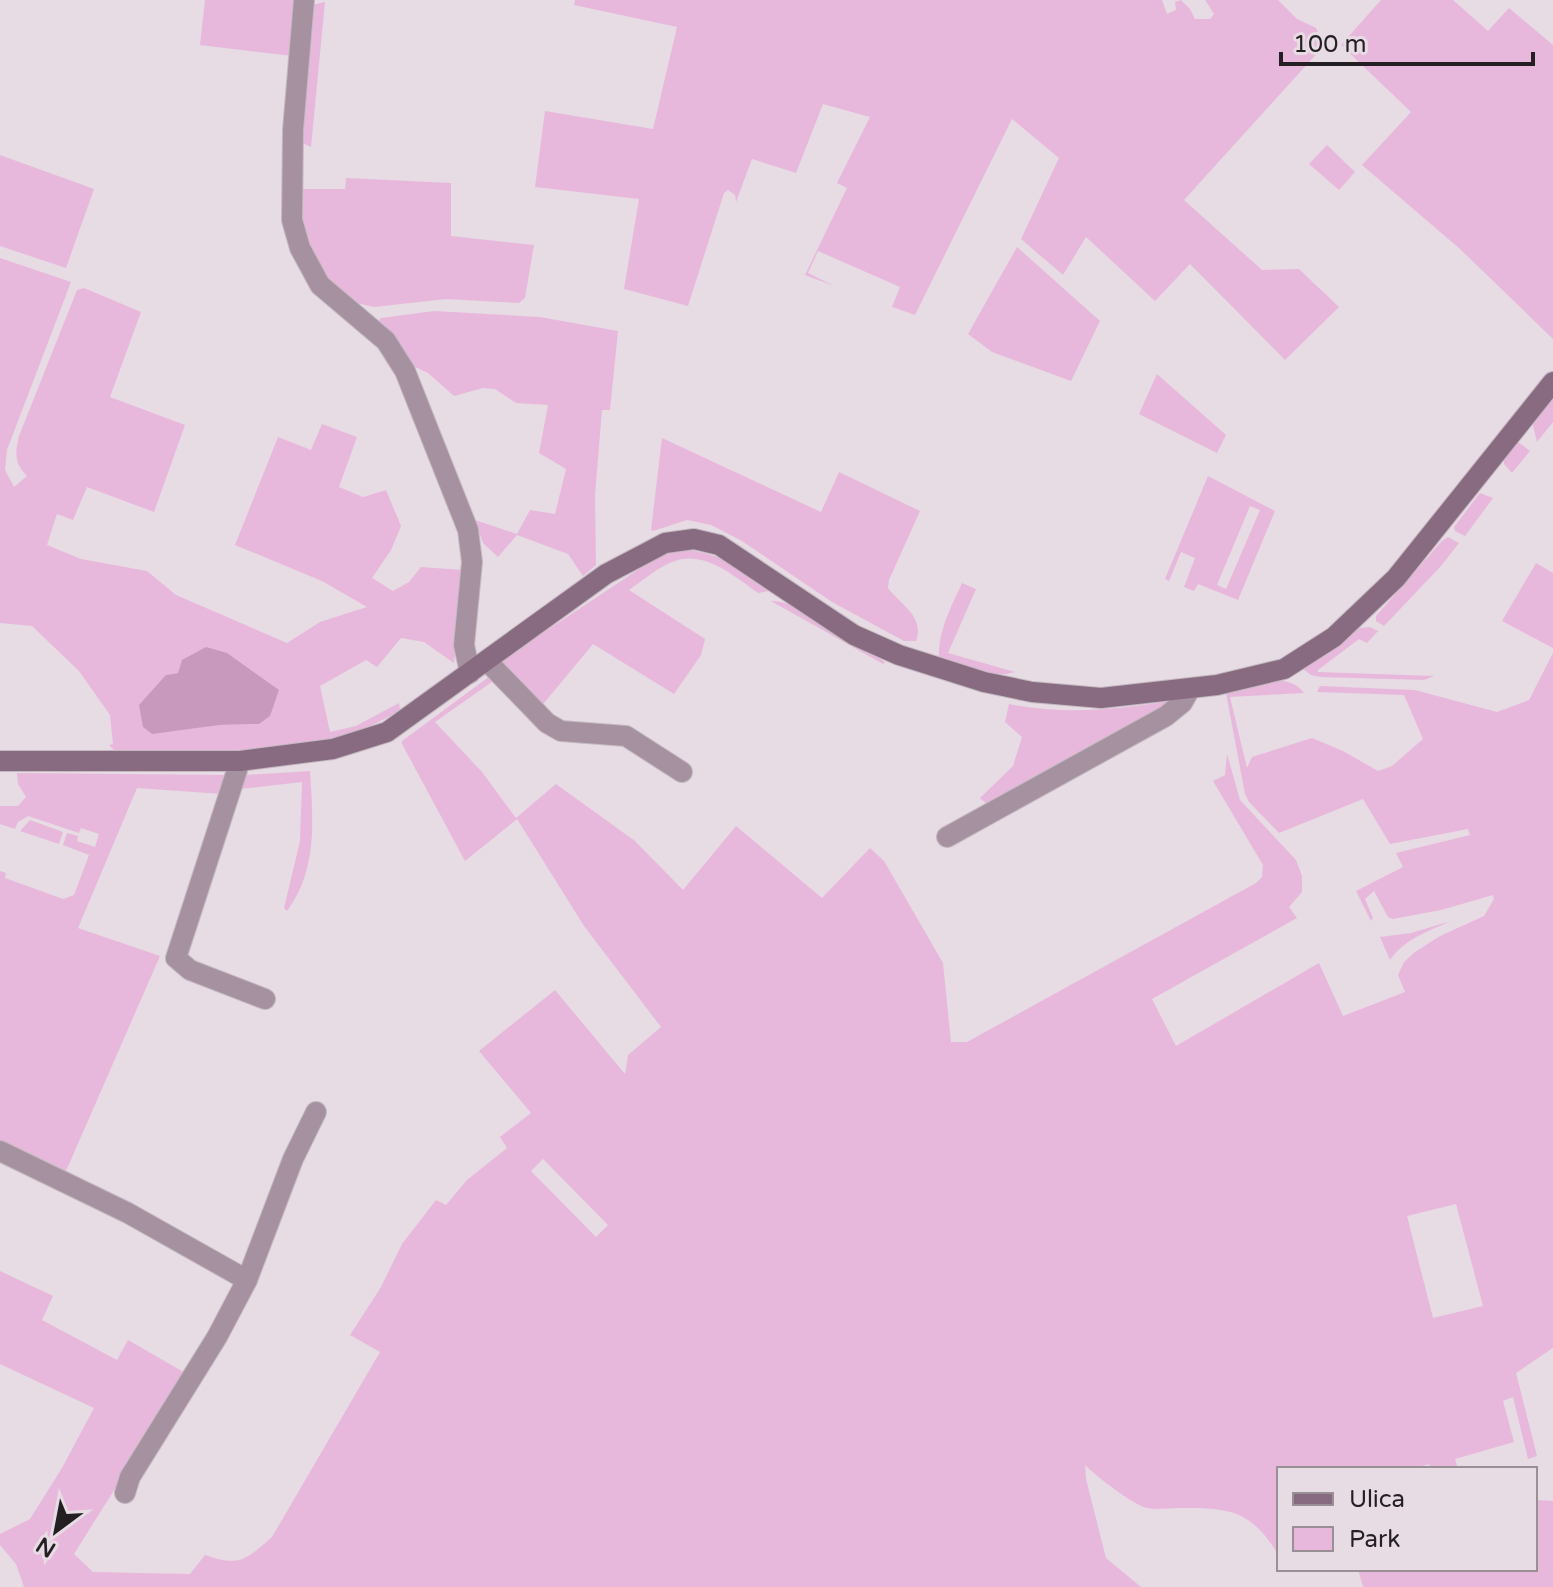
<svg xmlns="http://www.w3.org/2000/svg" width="1553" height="1587" font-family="'Varela Round',sans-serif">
	<rect width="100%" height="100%" fill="#e7dbe4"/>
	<g fill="#e8b8dc" fill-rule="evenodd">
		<polygon points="205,0 300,0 292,56 200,45"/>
		<polygon points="575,0 1162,0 1167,14 1176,10 1175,2 1181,0 1190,9 1195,19 1210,19 1214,14 1205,0 1278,0 1297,19 1316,28 1323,43 1320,50 1184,200 1262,270 1299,269 1339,307 1285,360 1190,264 1155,301 1086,237 1063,275 1021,239 1059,158 1012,119 915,315 892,307 900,287 818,251 808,273 834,286 805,275 847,188 837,183 870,117 823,104 796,173 752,159 736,202 735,195 728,190 724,193 688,306 624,289 639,199 535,187 545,111 653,129 677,27 574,5"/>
		<polygon points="1381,0 1453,0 1488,31 1509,8 1553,45 1553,339 1460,249 1362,165 1411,112 1341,45"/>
		<polygon points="325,2 311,147 300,142 312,5"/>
		<polygon points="1327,145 1355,172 1339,190 1309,164"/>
		<polygon points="0,155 94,189 66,268 0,246"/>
		<polygon points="346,178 451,183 451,236 534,245 525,298 519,303 446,299 374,307 352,302 325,277 312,256 299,208 302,189 345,189"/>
		<polygon points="1017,247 1100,321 1071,381 992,352 968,334"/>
		<path d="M 0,258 L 71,282 L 7,450 L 5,470 L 14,487 L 27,476 C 14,463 15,453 19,436 L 77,290 L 84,288 L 141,312 L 110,397 L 185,425 L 154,512 L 87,487 L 73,520 L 57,514 L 47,545 L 81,559 L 147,571 L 176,595 L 287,643 L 320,622 L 367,607 L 322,581 L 235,545 L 278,437 L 311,450 L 322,424 L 357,437 L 339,487 L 363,497 L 386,490 L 401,526 L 391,550 L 372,578 L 393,591 L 409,582 L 421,567 L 463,570 L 454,663 L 424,642 L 401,638 L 377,667 L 366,660 L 320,686 L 330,732 L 356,726 L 399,703 L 400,710 C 319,761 221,752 129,752 L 114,750 L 109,745 L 113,744 L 110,715 L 79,671 L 32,626 L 0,623 ZM 178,673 L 279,690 L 274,703 L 259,724 L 219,725 L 166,675 Z"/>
		<polygon points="434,311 540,317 618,331 610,410 602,410 595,495 596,565 583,576 568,554 517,535 498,557 483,543 475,520 517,534 530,510 555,514 566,469 539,453 548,405 516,403 495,389 483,388 454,396 428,373 409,364 377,322 381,318"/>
		<polygon points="1157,374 1226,435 1217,453 1139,414"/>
		<polygon points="1553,395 1553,422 1537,442 1532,422"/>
		<path d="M 662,438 L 821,512 L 839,472 L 920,511 L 889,580 L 888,588 C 901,605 925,617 916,641 L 904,641 L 832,602 L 742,541 L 711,525 L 687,520 L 653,531 L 651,530 Z"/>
		<polygon points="1517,441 1530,451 1512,473 1504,464 1504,458"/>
		<path d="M 1208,476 L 1275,511 L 1238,600 L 1198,584 L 1194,591 L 1184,587 L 1195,558 L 1181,552 L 1169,581 L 1165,579 ZM 1250,506 L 1260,510 L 1226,589 L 1217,585 Z"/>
		<polygon points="1480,493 1493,498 1465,536 1455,531 1454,527"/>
		<polygon points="1448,537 1459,543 1441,566 1384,626 1376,621 1376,616 1442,541"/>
		<path d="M 680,549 C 719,552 742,569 774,590 L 758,593 C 734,576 704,549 672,562 C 657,568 642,581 629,590 L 705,639 L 701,655 L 674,694 L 593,644 L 540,708 L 500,670 L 504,659 L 654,559 Z"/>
		<polygon points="1536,563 1553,573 1553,648 1502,621"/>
		<path d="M 962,583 L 976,589 L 948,653 L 1015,672 C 991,680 963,666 939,659 C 938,630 951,608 962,583 Z"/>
		<path d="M 771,601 C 800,600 860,644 885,662 L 883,664 Z"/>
		<polygon points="1370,627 1378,631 1367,643 1359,639 1318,670 1318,672 1434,676 1424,680 1320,677 1311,675 1303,669 1303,666 1360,628"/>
		<path d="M 1553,653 L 1553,1348 L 1516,1373 L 1537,1456 L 1528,1459 L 1513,1397 L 1503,1401 L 1514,1442 L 1455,1459 L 1458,1469 L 1431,1469 L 1429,1464 L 1413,1469 L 1279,1469 L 1279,1556 C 1251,1509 1229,1508 1179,1508 C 1169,1508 1157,1510 1147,1508 C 1133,1505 1096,1476 1085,1465 L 1086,1479 L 1106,1558 L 1141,1587 L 24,1587 L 16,1564 L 0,1545 L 0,1534 L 30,1519 L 62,1468 L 94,1408 L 0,1364 L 0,1271 L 53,1296 L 42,1320 L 117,1360 L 128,1340 L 187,1374 L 74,1554 L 93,1572 L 190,1574 L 205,1555 C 239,1567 246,1560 272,1537 L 380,1352 L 350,1335 L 381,1287 L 402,1244 L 436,1200 L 446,1205 L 467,1180 L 507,1148 L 500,1137 L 531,1113 L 479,1051 L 555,990 L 625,1074 L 628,1055 L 661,1027 L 584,926 L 517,819 L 465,861 L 402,744 L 402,741 L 490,676 L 496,679 L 435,722 L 482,772 L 516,818 L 556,784 L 635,841 L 683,890 L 736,826 L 822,898 L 870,848 L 884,861 L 943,963 L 951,1042 L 967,1042 L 1256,883 L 1262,877 L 1263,865 L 1213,781 L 1225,775 L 1227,754 L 1240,800 L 1296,860 L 1302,876 L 1302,892 L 1289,907 L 1297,918 L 1152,999 L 1176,1046 L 1319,963 L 1343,1016 L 1405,992 L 1398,975 L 1404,962 L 1415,952 L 1440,936 L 1484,916 L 1494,899 L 1493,895 L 1441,910 L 1393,919 L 1388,917 L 1374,891 L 1365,899 L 1373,918 L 1371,921 L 1356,891 L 1403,867 L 1396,853 L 1470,835 L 1468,829 L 1390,844 L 1363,799 L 1279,833 L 1249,802 L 1245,794 L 1226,693 C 1250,687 1286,669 1304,693 L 1230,697 L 1247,768 L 1252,757 L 1312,738 L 1343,751 L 1378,771 L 1392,766 L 1423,739 L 1404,695 L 1317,692 L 1320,686 L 1415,690 L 1497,712 L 1529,700 ZM 543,1159 L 608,1225 L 596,1237 L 531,1171 ZM 1456,1204 L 1483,1306 L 1433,1318 L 1407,1216 Z"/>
		<path d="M 1169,701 L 1173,703 L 988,805 L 980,798 L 1013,766 L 1022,737 L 1005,722 L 1009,704 C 1063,715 1114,710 1169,701 Z"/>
		<path d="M 310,771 C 313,820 318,869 287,911 L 284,908 L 300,841 L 302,782 L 240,789 L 245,775 Z"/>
		<polygon points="17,773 226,775 222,794 137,788 78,928 160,956 66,1171 0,1141 0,871 6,873 5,878 63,899 74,895 89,855 63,845 67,833 78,836 77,841 95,847 99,834 81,828 79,833 28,816 18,822 15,829 0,824 0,806 18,806 26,797 18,784"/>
		<polygon points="30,820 63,832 59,844 20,831"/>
		<path d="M 1451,921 C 1429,931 1404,939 1390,960 L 1380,937 L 1411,933 Z"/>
		<polygon points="1535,1500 1553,1501 1553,1587 1363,1587 1358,1569 1535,1569"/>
	</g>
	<polygon fill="#c999bd" points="206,647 227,653 279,690 270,716 259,724 219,725 152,734 143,727 139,705 166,675 178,673 182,660"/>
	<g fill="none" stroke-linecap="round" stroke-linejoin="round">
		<defs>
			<g id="street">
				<polyline points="304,0 293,130 292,220 300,248 320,285 386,341 405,371 468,530 472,562 464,645 470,673"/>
				<polyline points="487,661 547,723 561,731 626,736 682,772"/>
				<polyline points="240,761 176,958 190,970 265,999"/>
				<polyline points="947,837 1166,716 1182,703 1190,689"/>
				<polyline points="0,1151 128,1213 247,1280"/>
				<polyline points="125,1493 130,1477 217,1337 247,1280 293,1159 316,1112"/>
			</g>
			<polyline id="secondary" points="0,761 240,761 333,749 387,732 606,574 648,552 665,543 694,539 719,545 854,635 899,655 984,682 1032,692 1101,698 1217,685 1284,669 1334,637 1396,578 1553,382"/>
		</defs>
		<use href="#street" stroke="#c4b9c1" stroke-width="22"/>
		<use href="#secondary" stroke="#c4b9c1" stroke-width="22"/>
		<use href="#street" stroke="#a691a0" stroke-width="20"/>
		<use href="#secondary" stroke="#896b81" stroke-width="20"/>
	</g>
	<rect x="1277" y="1467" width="260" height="104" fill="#e7dbe4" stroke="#999096" stroke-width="2"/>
	<rect x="1293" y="1493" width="40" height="12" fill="#896b81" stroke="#999096" stroke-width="2"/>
	<text x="1349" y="1507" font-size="24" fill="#231f22">Ulica</text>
	<rect x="1293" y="1527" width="40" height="24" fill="#e8b8dc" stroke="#999096" stroke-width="2"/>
	<text x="1349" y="1547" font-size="24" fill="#231f22">Park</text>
	<g transform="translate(56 1531) rotate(212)" stroke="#e7dbe4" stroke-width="6" paint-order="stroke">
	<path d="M0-6L14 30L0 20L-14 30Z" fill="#231f22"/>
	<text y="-12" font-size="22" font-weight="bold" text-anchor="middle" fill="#231f22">N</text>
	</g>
	<path d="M1281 52v12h252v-12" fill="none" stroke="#231f22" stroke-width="4"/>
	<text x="1293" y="52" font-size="24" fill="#231f22" stroke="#e7dbe4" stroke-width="6" paint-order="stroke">100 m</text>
</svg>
